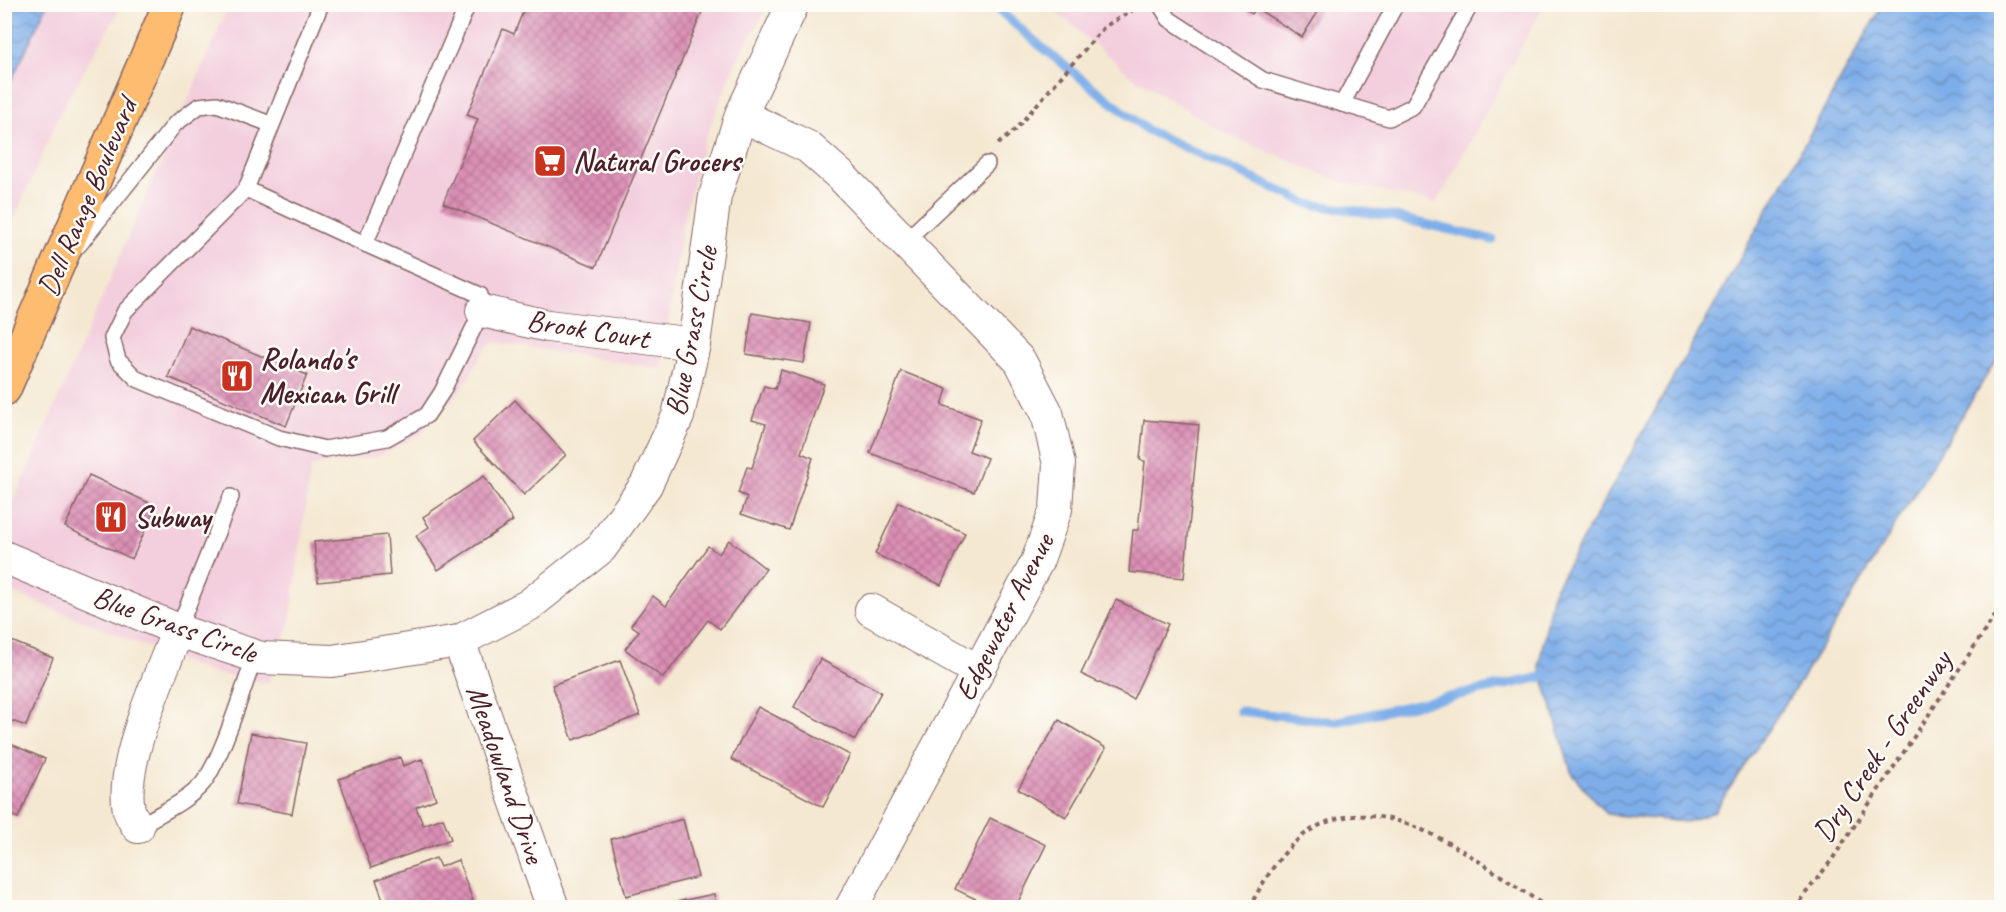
<svg xmlns="http://www.w3.org/2000/svg" width="2006" height="912" font-family="Caveat,sans-serif">
	<defs>
		<pattern id="water-waves" width="16" height="10" patternUnits="userSpaceOnUse" patternTransform="scale(1.5)"><rect width="16" height="10" fill="#7eaee9"/><path d="M0 5q4-4 8 0t8 0" fill="none" stroke="#698dbd"/></pattern>
		<pattern id="building-cross-hatch" width="8" height="8" patternUnits="userSpaceOnUse" patternTransform="scale(1.5)"><rect width="8" height="8" fill="#dc8fb5"/><path d="M0 0l8 8M0 8l8-8" fill="none" stroke="#b47493"/></pattern>
	</defs>
	<rect width="100%" height="100%" fill="#fdfcf7"/>
	<filter id="ink" filterUnits="userSpaceOnUse"><feTurbulence type="fractalNoise" baseFrequency=".0167" numOctaves="2"/><feDisplacementMap in="SourceGraphic" scale="12" xChannelSelector="R" yChannelSelector="G"/><feConvolveMatrix kernelMatrix="1 2 1 2 8 2 1 2 1" color-interpolation-filters="sRGB"/></filter>
	<filter id="wash" filterUnits="userSpaceOnUse"><feTurbulence type="fractalNoise" baseFrequency=".008" numOctaves="4" result="noise"/><feDisplacementMap in="SourceGraphic" scale="24" xChannelSelector="R" yChannelSelector="G"/><feGaussianBlur stdDeviation="1.35" result="paint"/><feColorMatrix in="noise" values="0 0 0 0 0 0 0 0 0 0 0 0 0 0 0 0 0 1.4 0 .05"/><feComposite in="paint" operator="in"/></filter>
	<g filter="url(#wash)">
		<rect width="100%" height="100%" fill="#f4e8d1"/>
		<g fill="#f3cfde">
			<polygon points="5,5 122,5 62,109 5,239"/>
			<polygon points="229,5 768,5 735,64 705,139 682,225 662,369 495,342 486,348 460,391 420,435 376,457 311,466 290,622 268,683 209,672 5,589 5,521"/>
			<polygon points="1048,5 1544,5 1437,203 1337,181 1224,133 1132,76"/>
		</g>
		<g fill="url(#water-waves)" stroke="#64668a" stroke-width="1.5">
			<polygon points="5,4 47,5 5,94 4,5"/>
			<polygon points="1883,4 2001,5 2001,352 1799,683 1714,812 1686,822 1606,814 1572,774 1539,665 1553,592"/>
		</g>
		<g fill="none" stroke-linecap="round" stroke-linejoin="round">
			<g stroke="#7eaee9" stroke-width="9">
				<polyline points="992,4 1046,51 1147,130 1309,204 1391,216 1493,240"/>
				<polyline points="1240,711 1334,722 1542,677"/>
			</g>
		</g>
		<g id="blocks">
			<g fill="url(#building-cross-hatch)">
				<polygon points="526,4 683,4 702,12 596,267 443,203 478,119 467,115 503,29 514,34"/>
				<polygon points="1237,4 1323,4 1302,37 1256,8 1252,14"/>
				<polygon points="752,313 811,323 804,363 746,354"/>
				<polygon points="189,326 307,375 286,426 168,377"/>
				<polygon points="781,370 824,384 801,453 813,458 789,530 741,514 747,497 738,493 747,467 752,468 766,424 752,420 764,386 775,389"/>
				<polygon points="901,371 947,389 942,405 981,419 969,451 987,458 974,492 870,453"/>
				<polygon points="515,400 566,455 524,495 473,441"/>
				<polygon points="1144,420 1199,425 1184,578 1129,572 1133,530 1138,530 1145,461 1140,460"/>
				<polygon points="89,475 156,506 132,559 65,527"/>
				<polygon points="484,476 513,521 438,570 416,536 429,527 423,517"/>
				<polygon points="899,502 965,533 941,585 875,554"/>
				<polygon points="387,535 390,575 318,582 314,542"/>
				<polygon points="729,540 766,569 720,629 708,620 663,678 625,649 639,631 631,625 653,596 666,606 708,546 719,554"/>
				<polygon points="1116,600 1168,624 1133,699 1081,674"/>
				<polygon points="4,638 53,658 26,726 4,718"/>
				<polygon points="820,659 881,692 855,740 794,707"/>
				<polygon points="620,660 640,715 573,740 552,685"/>
				<polygon points="758,707 850,755 823,807 731,759"/>
				<polygon points="1059,720 1106,748 1066,817 1018,789"/>
				<polygon points="251,733 306,743 292,814 237,804"/>
				<polygon points="4,741 45,759 18,818 4,812"/>
				<polygon points="400,757 403,766 422,759 436,799 416,807 423,825 443,818 451,839 371,868 339,779"/>
				<polygon points="990,818 1046,845 1015,908 994,908 955,889"/>
				<polygon points="683,819 698,877 626,896 611,839"/>
				<polygon points="436,858 440,867 458,860 473,901 454,908 386,908 376,880"/>
				<polygon points="714,894 716,908 657,908 657,906"/>
			</g>
		</g>
	</g>
	<g filter="url(#ink)">
		<use href="#blocks" fill-opacity="0" stroke="#866565" stroke-width="1.5"/>
		<g fill="none" stroke-linecap="round" stroke-linejoin="round">
			<defs>
				<g id="lane">
					<polyline points="321,4 246,189 125,311 112,338 118,360 137,379 279,438 325,449 387,438 427,415 442,392 482,311 480,295 365,244 468,4"/>
					<polyline points="1160,4 1169,19 1263,80 1389,118 1413,106 1471,4"/>
					<polyline points="1342,104 1396,4"/>
					<polyline points="246,189 365,244"/>
					<polyline points="904,242 987,164"/>
					<polyline points="79,245 175,124 199,106 217,104 270,124"/>
					<polyline points="178,630 231,497"/>
					<path d="M 138,827 C 158,814 187,802 203,783 C 222,759 243,688 255,656"/>
				</g>
				<g id="street">
					<polyline points="741,115 808,147 842,177 1020,361 1047,413 1059,464 1056,509 1037,562 851,908"/>
					<polyline points="482,311 548,326 694,344"/>
					<polyline points="4,557 188,634 261,658 332,661 459,641 529,605 601,548 646,485 678,416 694,344 715,196 741,115 793,4"/>
					<polyline points="871,610 978,671"/>
					<polyline points="459,641 553,908"/>
					<path d="M 138,827 C 135,822 130,815 129,810 C 119,765 161,673 178,630"/>
				</g>
				<polyline id="primary" points="4,389 170,4"/>
			</defs>
			<use href="#lane" stroke="#866565" stroke-width="18"/>
			<use href="#street" stroke="#866565" stroke-width="34"/>
			<use href="#primary" stroke="#866565" stroke-width="36"/>
			<g stroke="#866565" stroke-width="4" stroke-dasharray="4.5 4.5" stroke-linecap="butt">
				<polyline points="998,144 1014,131 1105,26 1132,11"/>
				<path d="M 1249,908 C 1264,880 1283,847 1311,830 C 1390,781 1486,870 1549,908"/>
				<polyline points="1794,908 1831,861 2002,605"/>
			</g>
			<use href="#lane" stroke="#fff" stroke-width="15"/>
			<use href="#street" stroke="#fff" stroke-width="32"/>
			<use href="#primary" stroke="#fdbc6f" stroke-width="33"/>
		</g>
	</g>
	<defs>
		<symbol id="supermarket-square" viewBox="-11 -11 22 22"><rect x="-9" y="-9" width="18" height="18" rx="4" fill="#c8321e" stroke="#fdfcf7"/><path d="M-6-5.5h2.5l.6 2H6L4.5 2H-2.5L-4.4-4H-6ZM-1.5 3.2a1.3 1.3 0 1 0 .1 0ZM3 3.2a1.3 1.3 0 1 0 .1 0Z" fill="#fff"/></symbol>
		<symbol id="restaurant-square" viewBox="-11 -11 22 22"><rect x="-9" y="-9" width="18" height="18" rx="4" fill="#c8321e" stroke="#fdfcf7"/><path d="M-5-6h1v4h1v-4h1v4h1v-4h1v5L-1.5 .5V6h-2V.5L-5-1ZM5-6V6H3V1.5H1.5Q1.5-4 5-6Z" fill="#fff"/></symbol>
	</defs>
	<g fill-rule="evenodd">
		<use href="#supermarket-square" x="531" y="142" width="38" height="38"/>
		<use href="#restaurant-square" x="218" y="357" width="38" height="38"/>
		<use href="#restaurant-square" x="92" y="498" width="38" height="38"/>
	</g>
	<g text-anchor="middle" dominant-baseline="central" stroke-width="5" stroke-linejoin="round" paint-order="stroke">
		<g font-size="30" font-weight="bold" fill="#4a1f2b" stroke="#fdfcf7" text-anchor="start">
			<text x="573" y="161">Natural Grocers</text>
			<text x="260" y="359">Rolando's<tspan x="260" dy="34">Mexican Grill</tspan></text>
			<text x="134" y="517">Subway</text>
		</g>
		<g font-size="30" fill="#4a1f2b" stroke="#fdfcf7">
			<text transform="translate(87 197) rotate(-67)">Dell Range Boulevard</text>
			<text transform="translate(588 329) rotate(9)">Brook Court</text>
			<text transform="translate(691 331) rotate(-79)">Blue Grass Circle</text>
			<text transform="translate(1004 617) rotate(-63)">Edgewater Avenue</text>
			<text transform="translate(175 624) rotate(20)">Blue Grass Circle</text>
			<text transform="translate(1882 746) rotate(-56)">Dry Creek - Greenway</text>
			<text transform="translate(506 774) rotate(71)">Meadowland Drive</text>
		</g>
	</g>
	<rect width="2006" height="912" fill="none" stroke="#fdfcf7" stroke-width="24"/>
</svg>
